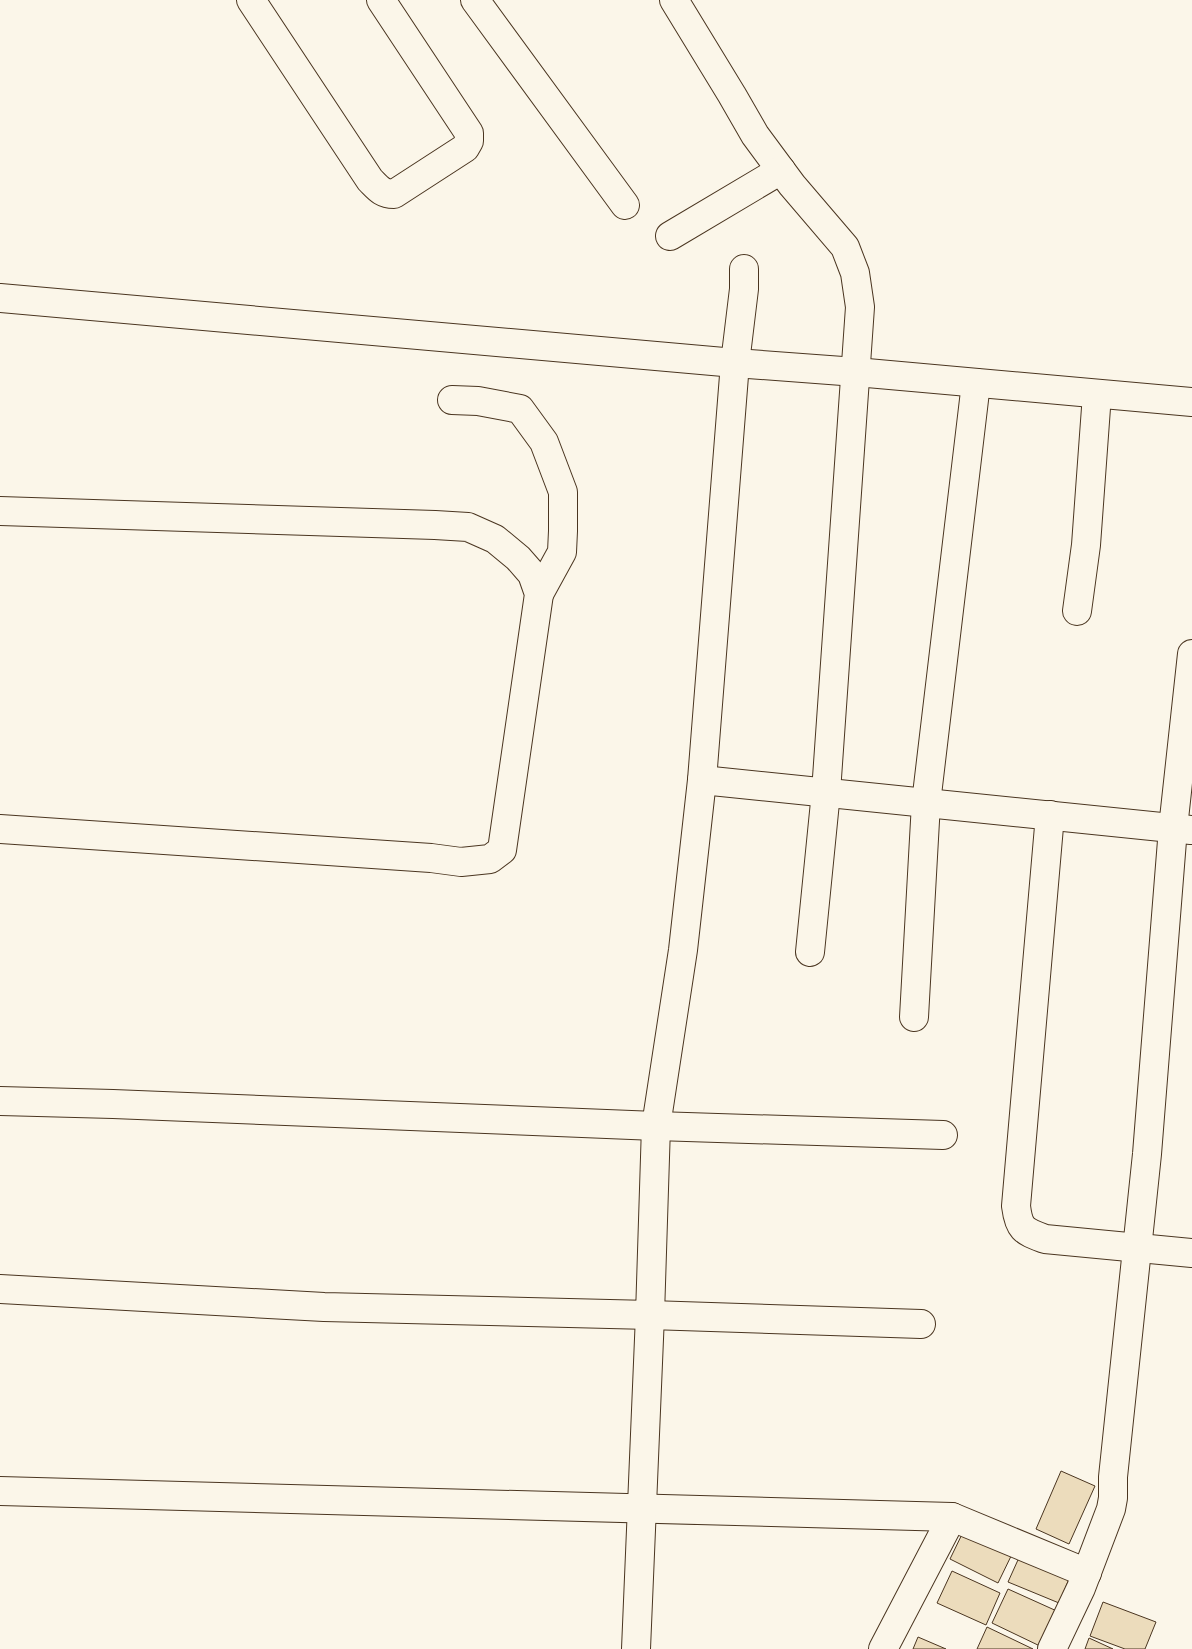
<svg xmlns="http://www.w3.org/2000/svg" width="1192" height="1649" font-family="Raleway,sans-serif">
	<rect width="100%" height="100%" fill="#fbf6e9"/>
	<g fill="#ecdcbc" stroke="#4a3520">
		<polygon points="1061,1471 1095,1486 1069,1544 1036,1529"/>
		<polygon points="966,1526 1014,1550 998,1583 950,1559"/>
		<polygon points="1022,1551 1072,1572 1059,1603 1008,1582"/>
		<polygon points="952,1571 1000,1593 986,1625 937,1603"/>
		<polygon points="1008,1589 1059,1612 1042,1647 992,1623"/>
		<polygon points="1103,1602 1156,1622 1145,1649 1125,1649 1090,1636"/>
		<polygon points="987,1627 1033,1649 977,1649"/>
		<polygon points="918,1637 946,1649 913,1649"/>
		<polygon points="1089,1638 1113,1649 1085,1649"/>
	</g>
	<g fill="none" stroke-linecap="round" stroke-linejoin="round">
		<defs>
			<g id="minor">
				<path d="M 251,0 L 370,180 C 378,188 382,194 394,194 L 465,148 L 469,141 L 469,133 L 381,0"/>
				<polyline points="475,0 625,205"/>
				<polyline points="674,0 732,95 755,135 792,185 845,247 855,273 860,307 826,792 810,952"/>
				<polyline points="670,236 781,170"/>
				<polyline points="0,298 735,363 856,372 1192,402"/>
				<polyline points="452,400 478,401 520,409 544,442 563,492 563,531 562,552 539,594"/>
				<polyline points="0,511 435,525 468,527 495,539 518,558 532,574 539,594 502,850 490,859 461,862 431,858 0,829"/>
				<polyline points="1077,611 1086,545 1097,394"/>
				<polyline points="702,780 1191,830"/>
				<path d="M 1050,815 L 1016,1206 C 1019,1230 1024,1231 1045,1239 L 1192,1253"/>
				<polyline points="914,1017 926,803 976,383"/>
				<polyline points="0,1101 113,1104 656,1126 943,1135"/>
				<polyline points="0,1289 324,1307 650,1315 656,1126 683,950 702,780 735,363 744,289 744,269"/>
				<polyline points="0,1491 952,1517 1087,1573"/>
				<polyline points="636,1649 650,1315 921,1324"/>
				<polyline points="883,1649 952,1517"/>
				<polyline points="1052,1649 1081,1588 1111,1509 1113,1498 1113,1477 1147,1154 1173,828 1192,654"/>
			</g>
		</defs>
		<use href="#minor" stroke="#4a3520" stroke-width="30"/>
		<use href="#minor" stroke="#fbf6e9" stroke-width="28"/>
	</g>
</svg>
